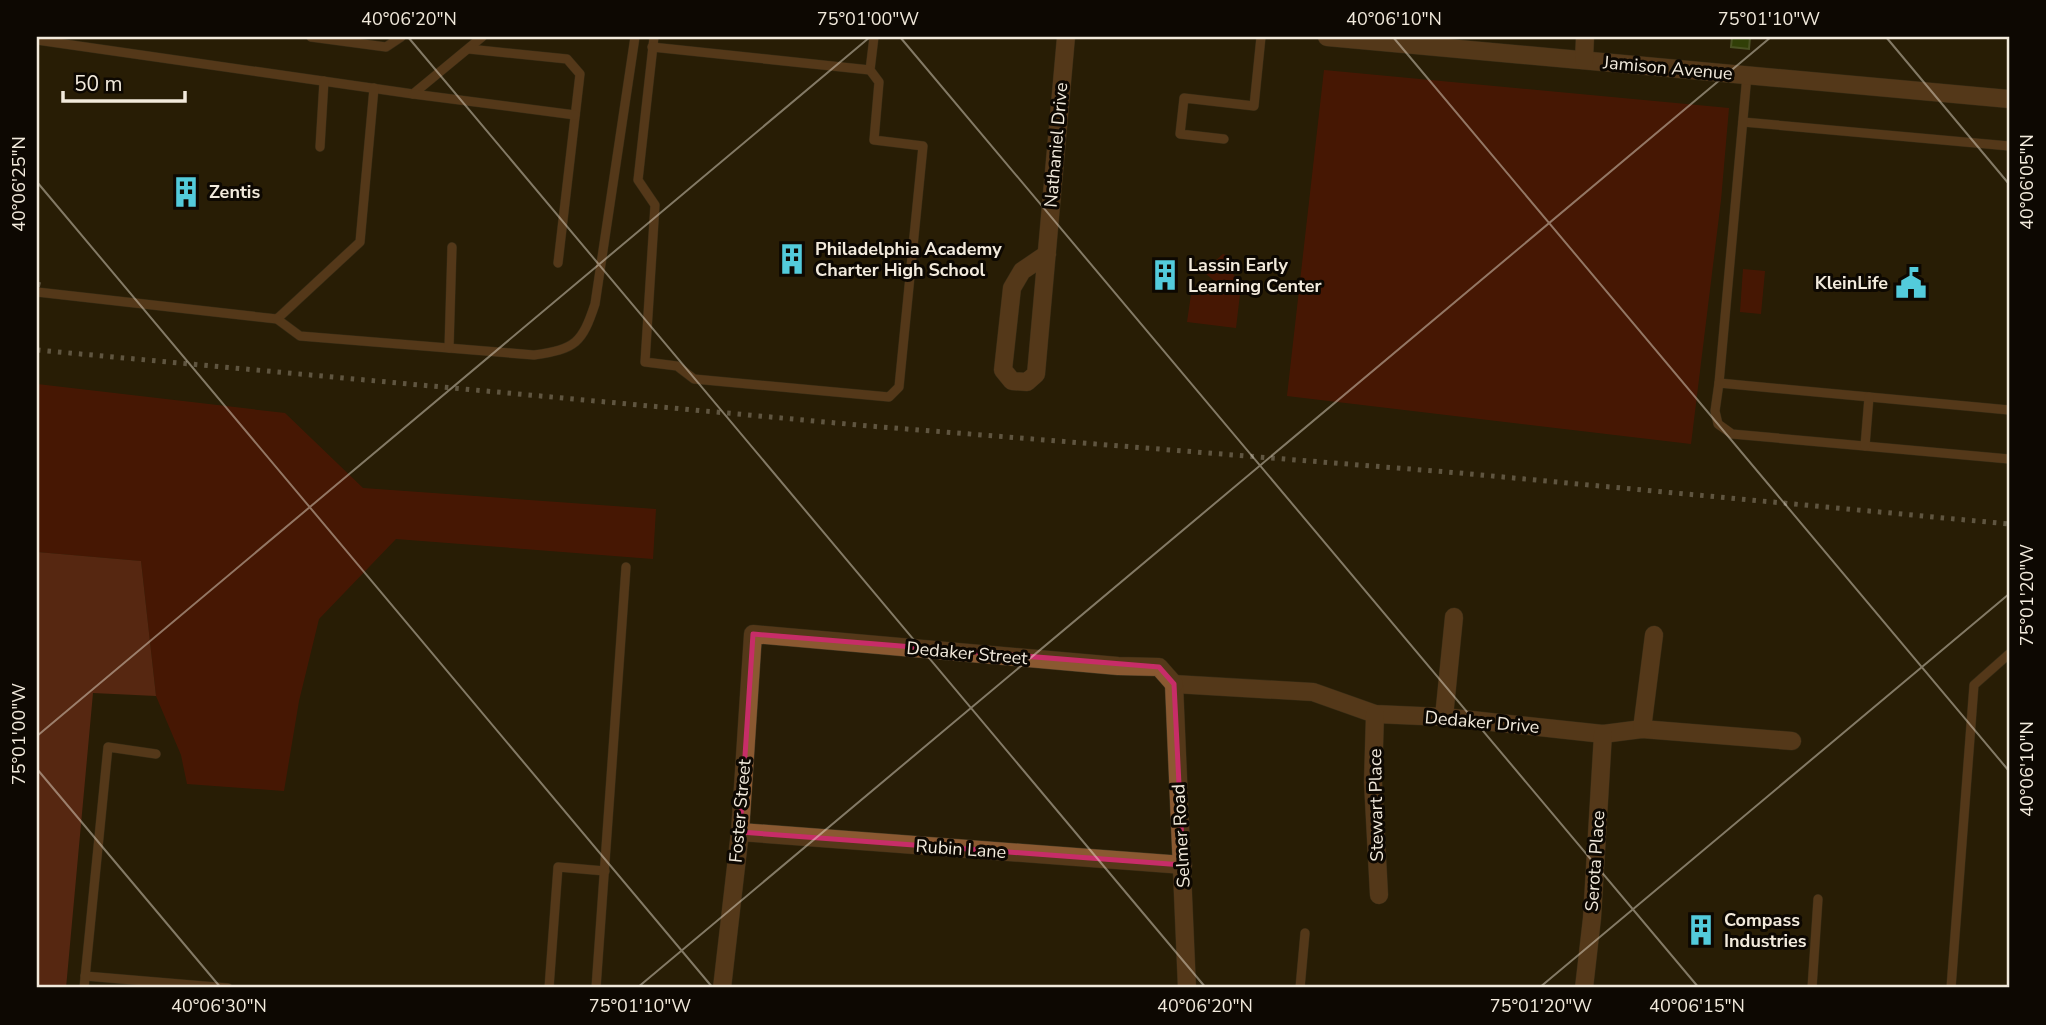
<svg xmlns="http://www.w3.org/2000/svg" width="2046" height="1025" font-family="'Nunito Sans',sans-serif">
	<rect width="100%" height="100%" fill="#281d06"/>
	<g fill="#6c1100">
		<polygon points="1324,70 1729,108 1721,200 1691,444 1287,396"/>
		<polygon points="1223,254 1231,257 1229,270 1241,282 1238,288 1221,286 1206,274 1206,269"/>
		<polygon points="1743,269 1765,271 1761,314 1740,312"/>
		<polygon points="1192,288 1240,294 1236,328 1187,322"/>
		<polygon points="37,384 285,413 363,488 656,509 653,559 396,539 319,619 299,701 284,791 187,784 181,755 156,696 141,561 37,552"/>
	</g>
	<polygon fill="#8e3320" points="37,552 141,561 156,696 93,693 66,988 37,988"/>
	<polygon fill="#3d6909" stroke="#739048" stroke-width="2" points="1732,37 1750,37 1749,49 1731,47"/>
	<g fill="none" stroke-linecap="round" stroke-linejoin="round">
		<defs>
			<g id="service">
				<polyline points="311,37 386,47 401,37"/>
				<polyline points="654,37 638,180 655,205 645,362 677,366 694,379 889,397 899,387 923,146 874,140 879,82 870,70 874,37"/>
				<polyline points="37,40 413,94 482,37"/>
				<polyline points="652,47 870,70"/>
				<polyline points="469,49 567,59 580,74 558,263"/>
				<polyline points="413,94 575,115"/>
				<polyline points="1743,122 2009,146"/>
				<polyline points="1224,139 1180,134 1184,98 1254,106 1261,37"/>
				<polyline points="320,147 324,81"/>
				<polyline points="37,292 277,319 360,242 374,88"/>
				<path d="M 277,319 L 300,336 L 534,355 C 576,349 582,343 595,304 L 635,37"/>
				<polyline points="449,348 452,247"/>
				<polyline points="1719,383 1747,75"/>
				<polyline points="2009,410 1719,383 1715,411 1718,424 1732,434 2009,459"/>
				<polyline points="1865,446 1869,397"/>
				<polyline points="85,976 228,988"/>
				<polyline points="84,988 108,747 156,754"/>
				<polyline points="549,988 558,867 605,871"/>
				<polyline points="596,988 626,567"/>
				<polyline points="1300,988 1305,933"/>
				<polyline points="1812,988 1818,899"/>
				<polyline points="1951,988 1974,685 2009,654"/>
			</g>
			<g id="minor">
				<polyline points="1327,37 2009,99"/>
				<polyline points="1584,60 1585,37"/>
				<polyline points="1047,254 1022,271 1012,288 1003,370 1012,381 1027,382 1036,374 1066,37"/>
				<polyline points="1174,684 1313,692 1375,714 1444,717 1603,734 1642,729 1792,741"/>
				<polyline points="1174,684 1187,988"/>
				<polyline points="1375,714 1373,782 1379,895"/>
				<polyline points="1444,717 1454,617"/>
				<polyline points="1642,729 1654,635"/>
				<polyline points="740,832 1183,865"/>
				<polyline points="722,988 740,832 753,634 1118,666 1159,667 1174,684"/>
				<polyline points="1584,988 1592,918 1603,734"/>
			</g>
		</defs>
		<use href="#service" stroke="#443a24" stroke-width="10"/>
		<use href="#minor" stroke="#443a24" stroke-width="19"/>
		<use href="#service" stroke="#8a5931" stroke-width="9"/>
		<use href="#minor" stroke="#8a5931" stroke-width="18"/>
		<g stroke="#a39988" stroke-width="5" stroke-dasharray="3.5 7" stroke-linecap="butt">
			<polyline points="37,284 41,285"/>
			<polyline points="37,350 869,426 1460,473 2009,524"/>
		</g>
	</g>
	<path d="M0 0H2046V1025H0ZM 753,634 L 1159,667 L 1174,684 L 1183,865 L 740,832 Z" fill="#281d06" fill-opacity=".55" fill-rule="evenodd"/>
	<path fill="none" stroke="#c72d68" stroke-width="5" stroke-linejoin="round" d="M 753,634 L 1159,667 L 1174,684 L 1183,865 L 740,832 Z"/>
	<path fill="none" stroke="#f2eadc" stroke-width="2" stroke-opacity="0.45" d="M 408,37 L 1206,988M 900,37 L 1699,988M 1393,37 L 2009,771M 1886,37 L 2009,184M 37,182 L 713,988M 37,736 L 870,37M 37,769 L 221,988M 637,988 L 1771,37M 1539,988 L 2009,594"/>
	<defs>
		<symbol id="building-bare" viewBox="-9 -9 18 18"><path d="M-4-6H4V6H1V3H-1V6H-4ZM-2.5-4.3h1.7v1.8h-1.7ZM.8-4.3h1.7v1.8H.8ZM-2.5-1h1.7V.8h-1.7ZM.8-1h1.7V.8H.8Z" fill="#53cbdb" stroke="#0d0802" stroke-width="2.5" paint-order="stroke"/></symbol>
		<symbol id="civic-bare" viewBox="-9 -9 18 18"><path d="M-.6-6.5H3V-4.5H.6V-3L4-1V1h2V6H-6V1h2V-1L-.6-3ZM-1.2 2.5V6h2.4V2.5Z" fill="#53cbdb" stroke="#0d0802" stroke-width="2.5" paint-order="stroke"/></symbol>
	</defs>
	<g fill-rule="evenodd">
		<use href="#building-bare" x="164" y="170" width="44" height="44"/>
		<use href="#building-bare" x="770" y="237" width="44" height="44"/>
		<use href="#building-bare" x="1143" y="253" width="44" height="44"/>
		<use href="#civic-bare" x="1889" y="261" width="44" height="44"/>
		<use href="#building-bare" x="1679" y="908" width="44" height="44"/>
	</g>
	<g text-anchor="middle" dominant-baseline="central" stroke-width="6" stroke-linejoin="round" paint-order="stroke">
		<g font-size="18" fill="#f2eadc" stroke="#0d0802">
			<text transform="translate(1668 68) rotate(5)">Jamison Avenue</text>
			<text transform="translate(1056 145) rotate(-85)">Nathaniel Drive</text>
			<text transform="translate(967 653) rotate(5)">Dedaker Street</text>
			<text transform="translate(1482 722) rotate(5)">Dedaker Drive</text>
			<text transform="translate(1376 805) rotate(-91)">Stewart Place</text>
			<text transform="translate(740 811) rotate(-85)">Foster Street</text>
			<text transform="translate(1181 836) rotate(-93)">Selmer Road</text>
			<text transform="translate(961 849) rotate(4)">Rubin Lane</text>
			<text transform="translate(1595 861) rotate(-86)">Serota Place</text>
		</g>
		<g font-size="18" font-weight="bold" fill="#f2eadc" stroke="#0d0802" text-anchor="start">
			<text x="209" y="192">Zentis</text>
			<text x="815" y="249">Philadelphia Academy<tspan x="815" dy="21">Charter High School</tspan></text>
			<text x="1188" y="265">Lassin Early<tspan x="1188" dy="21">Learning Center</tspan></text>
			<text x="1888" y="283" text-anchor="end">KleinLife</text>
			<text x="1724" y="920">Compass<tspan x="1724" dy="21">Industries</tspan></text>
		</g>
	</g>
	<rect width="2046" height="1025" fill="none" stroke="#0d0802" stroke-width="77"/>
	<path d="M63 91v10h122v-10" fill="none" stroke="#f2eadc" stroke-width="3.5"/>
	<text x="74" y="91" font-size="21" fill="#f2eadc" stroke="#0d0802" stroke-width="5" paint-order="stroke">50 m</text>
	<rect x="38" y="38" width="1970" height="948" fill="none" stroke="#f2eadc" stroke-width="2.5"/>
	<g font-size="18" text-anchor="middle" fill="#f2eadc">
		<text x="409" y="25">40°06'20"N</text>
		<text x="868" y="25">75°01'00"W</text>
		<text x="1394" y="25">40°06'10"N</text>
		<text x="1769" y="25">75°01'10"W</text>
		<text transform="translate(2027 182) rotate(-90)" y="6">40°06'05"N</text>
		<text transform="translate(19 184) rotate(-90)" y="6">40°06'25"N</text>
		<text transform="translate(2027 595) rotate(-90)" y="6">75°01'20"W</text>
		<text transform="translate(19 734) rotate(-90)" y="6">75°01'00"W</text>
		<text transform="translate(2027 769) rotate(-90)" y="6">40°06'10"N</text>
		<text x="219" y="1012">40°06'30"N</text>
		<text x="640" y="1012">75°01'10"W</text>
		<text x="1205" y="1012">40°06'20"N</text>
		<text x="1541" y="1012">75°01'20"W</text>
		<text x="1697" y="1012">40°06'15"N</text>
	</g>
</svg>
